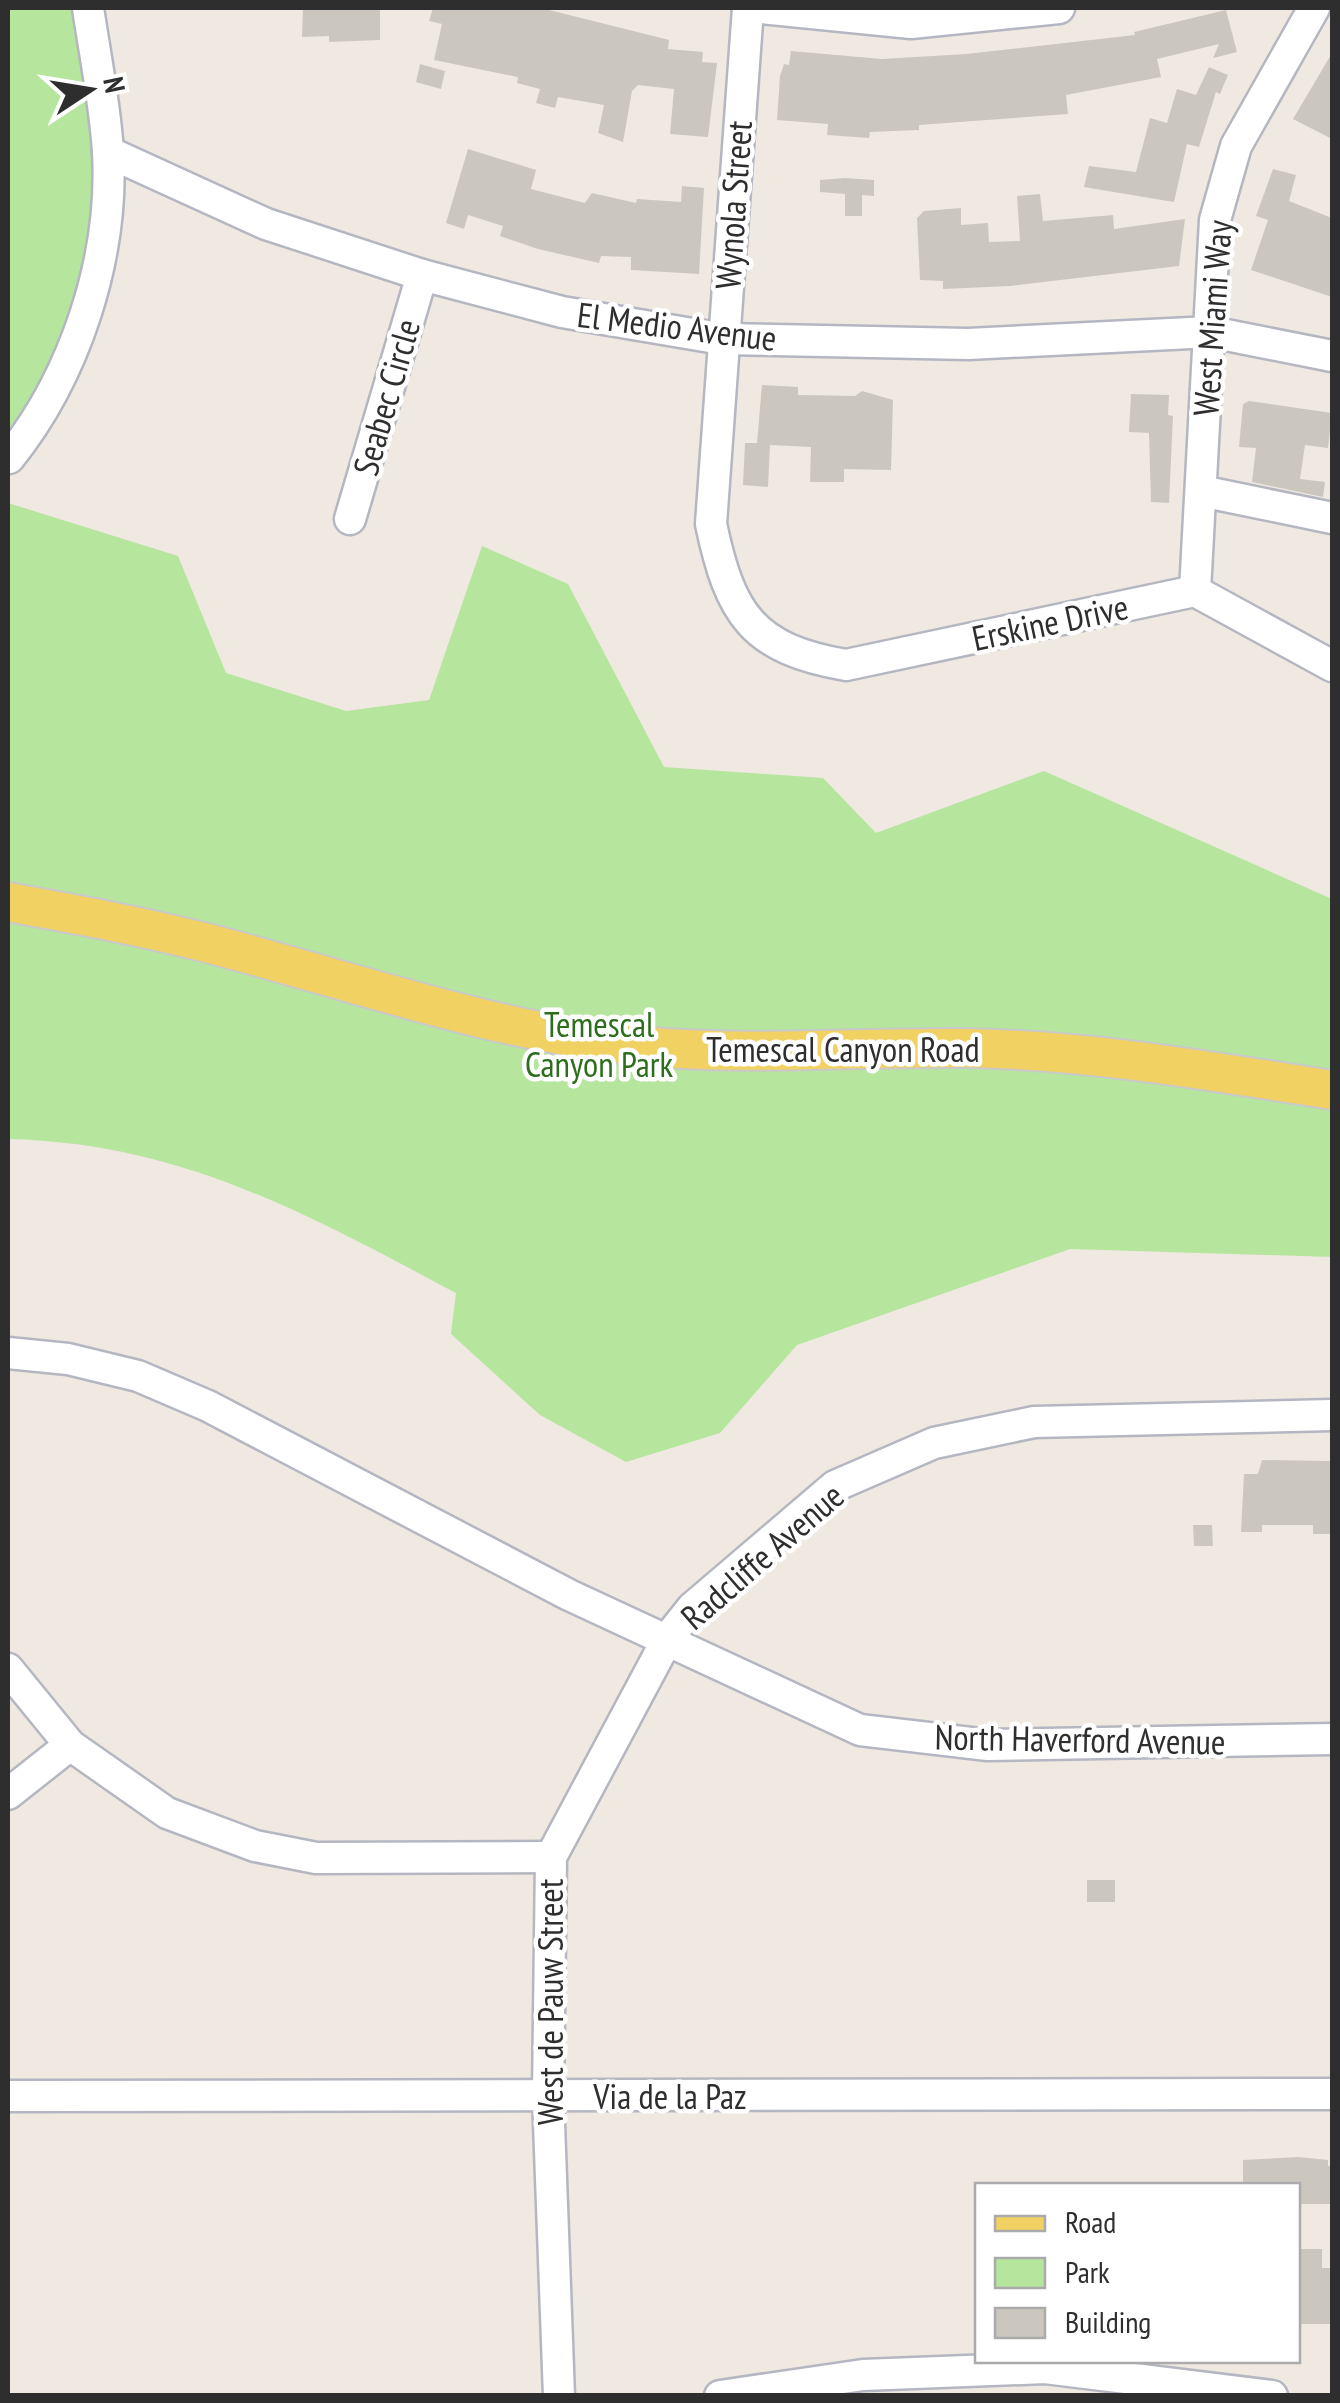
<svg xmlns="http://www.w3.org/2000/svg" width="1340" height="2403" font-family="'PT Sans Narrow',sans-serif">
	<rect width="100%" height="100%" fill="#efe9e1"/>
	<g fill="#b6e59e">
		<polygon points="8,8 88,8 108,152 92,286 8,462"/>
		<path d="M 8,503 L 178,556 L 226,673 L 346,711 L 429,700 L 482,546 L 568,584 L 664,767 L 823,778 L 876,833 L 1044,771 L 1332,899 L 1332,1257 L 1070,1249 L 797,1345 L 720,1433 L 626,1462 L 540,1415 L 451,1334 L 456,1293 C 307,1214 181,1143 8,1139 Z"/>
	</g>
	<g fill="#cbc7bf">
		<polygon points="303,8 380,8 380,40 329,42 329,36 302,37"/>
		<polygon points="433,8 549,10 669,40 668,49 703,52 702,62 717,63 708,137 670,134 674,89 638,85 632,91 623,142 598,133 604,105 558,97 555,108 536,103 540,89 517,83 518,77 434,60 442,24 429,21"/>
		<polygon points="1226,10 1237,52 1213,58 1219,44 1157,59 1161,77 1066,95 1068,114 919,125 919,130 870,132 869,138 827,135 828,124 777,120 780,76 784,64 789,65 791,51 882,59 966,54 1135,35 1134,32"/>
		<polygon points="1332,53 1332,139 1293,119"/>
		<polygon points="420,64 445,71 441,89 416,82"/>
		<polygon points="1209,67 1228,75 1220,94 1216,92 1199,147 1187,144 1174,202 1084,187 1089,166 1136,172 1150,118 1167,123 1177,89 1196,95"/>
		<polygon points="468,149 536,170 531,189 585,203 592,193 636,203 637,199 681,202 682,186 704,188 699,274 631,270 631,257 601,256 599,263 538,249 500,236 503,226 468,215 464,229 446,223"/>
		<polygon points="1273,169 1296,175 1289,201 1332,218 1332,297 1251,270 1268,220 1256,216"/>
		<polygon points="845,178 874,180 874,196 862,195 862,216 845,216 845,194 820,192 820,180"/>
		<polygon points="1040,194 1043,221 1113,215 1114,229 1185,219 1179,266 1010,286 943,289 943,281 920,280 917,218 924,211 961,208 961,225 988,223 989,242 1020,241 1017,196"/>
		<polygon points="762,385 798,387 798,395 855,396 862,391 893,400 891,470 844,469 844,482 810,482 811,447 770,445 768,487 743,485 745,443 757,443"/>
		<polygon points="1131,394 1169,395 1168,415 1173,416 1169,503 1151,502 1149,433 1129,432"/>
		<polygon points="1249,401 1332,413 1328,448 1305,445 1300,479 1325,482 1323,497 1252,482 1256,448 1239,447 1243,404"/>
		<polygon points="1262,1460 1332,1461 1332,1534 1313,1534 1313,1525 1262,1525 1262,1532 1241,1532 1244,1474 1258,1474"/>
		<polygon points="1193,1525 1212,1525 1213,1546 1194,1546"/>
		<rect x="1087" y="1880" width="28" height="22"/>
		<polygon points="1298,2157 1328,2160 1328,2166 1332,2166 1331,2204 1298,2204 1298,2186 1243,2186 1243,2160"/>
		<polygon points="1300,2249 1322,2249 1322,2268 1332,2268 1331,2324 1300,2324"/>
	</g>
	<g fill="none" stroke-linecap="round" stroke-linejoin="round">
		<defs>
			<g id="minor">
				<path d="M 748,8 L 711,524 C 730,614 752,649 846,665 L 1195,591 L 1332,666"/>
				<polyline points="761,8 911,23 1059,8"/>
				<polyline points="108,152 266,224 422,275 562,312 722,339 968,344 1211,332 1332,356"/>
				<path d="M 9,458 C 75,376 114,258 108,152 C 105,104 95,55 88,8"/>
				<polyline points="1201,491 1332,518"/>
				<polyline points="350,519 422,275"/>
				<polyline points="1195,591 1215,220 1236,146 1314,8"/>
				<polyline points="8,1353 68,1359 138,1376 208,1406 569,1595 860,1730 988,1745 1332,1739"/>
				<polyline points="8,1669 70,1745 167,1813 255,1846 316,1858 551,1857"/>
				<polyline points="8,1794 70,1745"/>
				<polyline points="8,2096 1332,2094"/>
				<polyline points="559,2396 548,2096 551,1857 668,1638 692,1608 835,1486 934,1443 1034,1422 1332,1415"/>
				<polyline points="720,2396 863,2375 1045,2368 1272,2396"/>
			</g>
			<path id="major" d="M 8,902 C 74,914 141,926 207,943 C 350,980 493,1032 640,1046 C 749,1056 857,1047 965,1048 C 1089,1050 1210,1071 1332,1090"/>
		</defs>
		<use href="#minor" stroke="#b4b7c1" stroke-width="35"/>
		<use href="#major" stroke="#c9c9c9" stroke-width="42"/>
		<use href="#minor" stroke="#fff" stroke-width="30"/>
		<use href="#major" stroke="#f2d163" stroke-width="38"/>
	</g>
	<g text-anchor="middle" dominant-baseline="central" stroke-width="9" stroke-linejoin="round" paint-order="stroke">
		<g font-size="35" fill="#2e2e2e" stroke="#fff">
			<text transform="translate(733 205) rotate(-86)">Wynola Street</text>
			<text transform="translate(1212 318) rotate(-86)">West Miami Way</text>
			<text transform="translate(677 326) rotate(7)">El Medio Avenue</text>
			<text transform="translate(386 397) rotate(-74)">Seabec Circle</text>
			<text transform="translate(1050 622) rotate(-12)">Erskine Drive</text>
			<text x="843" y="1049">Temescal Canyon Road</text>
			<text transform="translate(762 1556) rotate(-41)">Radcliffe Avenue</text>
			<text transform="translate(1080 1739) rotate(1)">North Haverford Avenue</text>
			<text transform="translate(550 2002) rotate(-90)">West de Pauw Street</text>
			<text x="670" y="2096">Via de la Paz</text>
		</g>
		<g font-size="35" fill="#2c6e1b" stroke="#fff">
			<text x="599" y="1024">Temescal<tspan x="599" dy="40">Canyon Park</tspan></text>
		</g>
	</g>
	<rect width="1340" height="2403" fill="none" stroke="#2e2e2e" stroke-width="20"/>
	<rect x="975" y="2183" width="325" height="180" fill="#ffffff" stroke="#ababab" stroke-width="2.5"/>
	<rect x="995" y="2216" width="50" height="15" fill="#f2d163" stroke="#ababab" stroke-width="2.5"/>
	<text x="1065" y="2233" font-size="30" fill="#2e2e2e">Road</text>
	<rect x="995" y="2258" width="50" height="30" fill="#b6e59e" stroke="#ababab" stroke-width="2.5"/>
	<text x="1065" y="2283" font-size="30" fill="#2e2e2e">Park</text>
	<rect x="995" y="2308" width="50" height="30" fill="#cbc7bf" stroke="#ababab" stroke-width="2.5"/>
	<text x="1065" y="2333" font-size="30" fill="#2e2e2e">Building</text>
	<g transform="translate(90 90) rotate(78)" stroke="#ffffff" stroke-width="8" paint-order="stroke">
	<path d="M0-8L18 38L0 25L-18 38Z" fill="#2e2e2e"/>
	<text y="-15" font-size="28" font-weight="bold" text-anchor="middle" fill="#2e2e2e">N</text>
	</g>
</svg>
